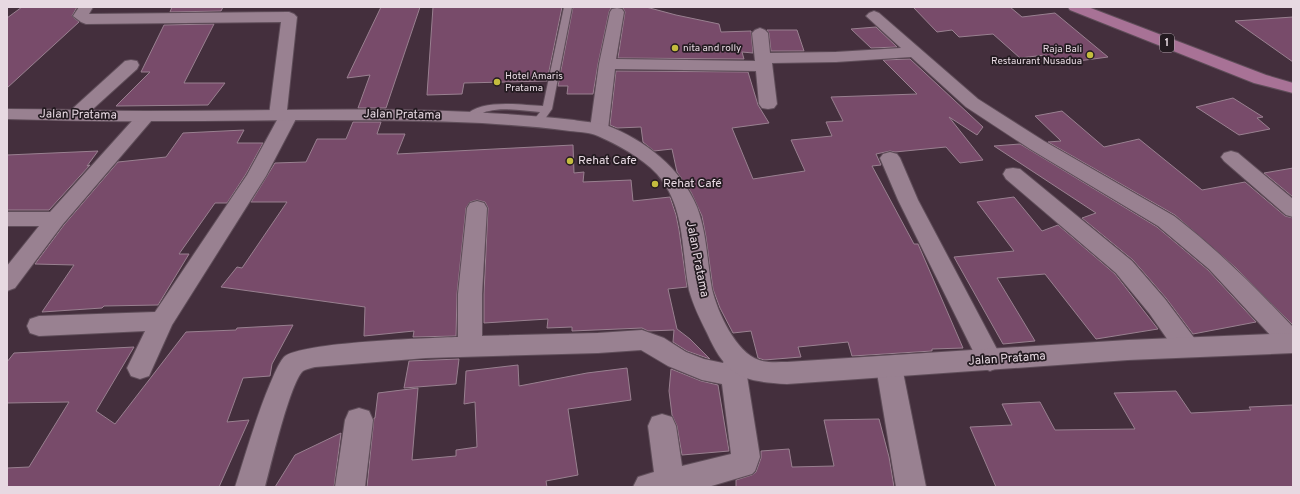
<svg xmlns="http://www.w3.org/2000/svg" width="1300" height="494" font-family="Overpass,sans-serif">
	<rect width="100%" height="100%" fill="#442f3d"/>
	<g fill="#784b6a" stroke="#998090">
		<polygon points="22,7 77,7 72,16 79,22 7,88 7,18"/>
		<polygon points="172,7 223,7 221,11 170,12"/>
		<polygon points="381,7 420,7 386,108 358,108 370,75 347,78"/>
		<polygon points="433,7 562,7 547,81 464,83 462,94 427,95"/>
		<polygon points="573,7 614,7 611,8 609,12 598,64 593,94 567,94 568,86 558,86"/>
		<polygon points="620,7 646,7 676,15 719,24 721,32 751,31 753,53 742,52 744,59 618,58 625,12 623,8"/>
		<polygon points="913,7 1010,7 1022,17 1055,13 1108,57 1056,64 1045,55 1020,58 993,34 959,37 952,30 937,32"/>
		<polygon points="1293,17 1293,62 1235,21"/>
		<polygon points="214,24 184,83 225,83 208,105 116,106 150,72 141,72 164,25"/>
		<polygon points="876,27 897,47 871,48 851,29"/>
		<polygon points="767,30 797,30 804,51 771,51 769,33"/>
		<polygon points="910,59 983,127 977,135 949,117 983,160 960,163 946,147 895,152 890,151 876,154 881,165 872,166 914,244 918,244 963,348 932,349 932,351 852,356 848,342 798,347 801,357 764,360 758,358 751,331 733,333 720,308 713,289 706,237 702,216 691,192 677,172 672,149 654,151 643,142 641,127 617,128 610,125 616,71 748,72 758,105 769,123 732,128 753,179 805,171 791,140 832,136 826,122 843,121 831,97 917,94 883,60"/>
		<polygon points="1233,98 1263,117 1257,118 1270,129 1239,135 1196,107"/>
		<polygon points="1062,111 1104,147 1139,139 1202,190 1245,182 1285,216 1293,218 1293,325 1236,268 1175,215 1048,142 1061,141 1035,116"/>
		<polygon points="353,122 381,122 377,134 405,134 397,154 573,145 574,173 584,172 583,182 631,180 633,201 670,197 676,215 679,230 687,287 668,289 677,329 690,339 710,359 687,351 673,342 674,330 648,331 642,328 572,331 572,327 547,328 548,319 484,323 484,294 488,208 485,202 477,200 470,202 466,208 457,294 456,336 413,337 414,331 364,336 365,307 221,287 237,267 242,268 287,202 251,202 275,163 306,162 317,139 346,139"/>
		<polygon points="244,130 237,143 263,143 246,174 227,203 215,203 179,254 189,254 158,305 104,306 102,308 42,312 74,265 35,264 64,225 118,162 166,157 183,133"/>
		<polygon points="1020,144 1157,227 1208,270 1256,322 1193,334 1166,298 1133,260 1082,218 1096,213 994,146"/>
		<polygon points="98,151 87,166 90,165 49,210 7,210 7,155"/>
		<polygon points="1293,168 1293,197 1264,173"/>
		<polygon points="1014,197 1042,231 1058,225 1115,274 1158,329 1096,339 1045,274 997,278 1035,341 1003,344 954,257 1014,251 977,202"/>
		<polygon points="293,325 272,364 270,376 243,378 227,422 249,420 219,487 7,487 7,468 29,467 69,402 7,403 7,362 14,353 134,347 96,411 115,424 186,332 236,330 237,328"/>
		<polygon points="459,359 456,384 404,388 409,361"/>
		<polygon points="518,365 519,386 587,373 627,368 631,400 568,409 578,475 546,481 547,487 367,487 374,418 375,418 378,393 418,388 412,460 456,456 456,450 477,447 475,402 464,404 466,371"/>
		<polygon points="671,369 701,381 718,385 729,451 682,455 677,426 672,415 669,391"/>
		<polygon points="1176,391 1191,413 1251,410 1249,407 1293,405 1293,487 996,487 970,427 1012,425 1002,404 1040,402 1055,430 1135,429 1114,393"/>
		<polygon points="879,419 889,457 894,487 736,487 736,480 752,475 756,472 761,458 761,451 789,449 792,467 834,466 824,420"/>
		<polygon points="341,433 334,487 275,487 295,455"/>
	</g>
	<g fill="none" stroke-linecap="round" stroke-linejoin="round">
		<defs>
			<path id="service" d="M 564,7 L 572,7 L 552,109 L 542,123 L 538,124 L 533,121 L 540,112 C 525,111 503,107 489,111 C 480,112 474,121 466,119 L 464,117 C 480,98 520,105 543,106 Z"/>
			<g id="minor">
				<polygon points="79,7 93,7 89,14 289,12 294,14 297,17 287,110 295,111 298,115 266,176 172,325 149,376 140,379 131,376 127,368 145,331 39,336 30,333 27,326 30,319 39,316 155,312 247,175 277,120 272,119 269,115 281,22 86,24 81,22 73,16"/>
				<path d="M 617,8 L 622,9 L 624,12 L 616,59 L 755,61 L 752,33 L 755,30 L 760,28 L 765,30 L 768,33 L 770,53 L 836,52 L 901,48 L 866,16 L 869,13 L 874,11 L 879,13 L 978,99 L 1044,141 L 1174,216 C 1217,249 1255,287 1293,327 L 1293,353 L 1284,350 L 1209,269 L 1158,226 L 1030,149 L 966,107 L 911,57 L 836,62 L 772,63 L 777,104 L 774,108 L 768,109 L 762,108 L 759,104 L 756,71 L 615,69 L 608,129 L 606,133 L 599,135 L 592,133 L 590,129 L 599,64 L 610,12 L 612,9 Z"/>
				<polygon points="131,60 137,61 139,65 137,69 83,118 77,119 71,118 68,114 71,110 125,61"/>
				<polygon points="146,111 152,112 155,116 152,120 63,224 15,288 7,291 7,266 39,226 7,226 7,212 50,212 140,112"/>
				<polygon points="1231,151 1238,153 1293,199 1293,217 1286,215 1224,161 1221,157 1224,153"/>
				<polygon points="890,152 897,154 900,158 918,200 999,353 1003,360 999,367 990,371 981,367 898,200 880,158 883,154"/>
				<polygon points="1013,168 1020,169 1132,261 1165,299 1195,339 1198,346 1195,353 1186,356 1177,353 1149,313 1116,273 1006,179 1003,174 1006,169"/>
				<path d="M 477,201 L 484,203 L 487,208 L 482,294 L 482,336 L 598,333 L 642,330 L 664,338 L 686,352 L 704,359 L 723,363 L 727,354 L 736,350 L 745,354 L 749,361 L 747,376 L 760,457 L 755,471 L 752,474 L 708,487 L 633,487 L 638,477 L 654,472 L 648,426 L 652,417 L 662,414 L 672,417 L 676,426 L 682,466 L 731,454 L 722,384 L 702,380 L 668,366 L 641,350 L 598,353 L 426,358 L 315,367 C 311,368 306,369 303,371 C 290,383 271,465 265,487 L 235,487 C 246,453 256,417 270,384 C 274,375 278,364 284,357 C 299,342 430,338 458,337 L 458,294 L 467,208 L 470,203 Z"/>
				<polygon points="889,356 898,359 902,367 926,487 896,487 876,367 880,359"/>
				<polygon points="359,408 369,411 373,420 365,487 335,487 345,420 349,411"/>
			</g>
			<path id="tertiary" d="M 7,109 C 53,109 100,111 146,111 C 255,111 363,107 472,112 C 506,114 540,116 574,120 C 584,122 596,122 606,125 C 645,140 681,168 697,207 C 707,233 707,262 712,289 C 717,311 736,353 759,360 C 767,363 778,362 787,362 L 1128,340 L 1293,333 L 1293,353 L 1128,360 L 787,384 C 741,381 727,377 707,333 C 700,319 693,305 689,290 C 681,250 686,207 657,174 C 641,157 618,145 598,136 C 590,132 579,132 570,131 C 541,127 511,125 482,123 C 370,118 259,121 148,121 C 101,122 54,120 7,119 Z"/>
			<polygon id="trunk" points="1068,7 1088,7 1266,75 1293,83 1293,93 1254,83 1070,10"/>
		</defs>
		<use href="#service" stroke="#5f4d59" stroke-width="2"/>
		<use href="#minor" stroke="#5f4d59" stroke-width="2"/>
		<use href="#tertiary" stroke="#5f4d59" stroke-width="2"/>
		<use href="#trunk" stroke="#5f4d59" stroke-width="2"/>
		<use href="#service" fill="#998191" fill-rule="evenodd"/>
		<use href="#minor" fill="#998191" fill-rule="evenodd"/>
		<use href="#tertiary" fill="#998191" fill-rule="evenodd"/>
		<use href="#trunk" fill="#a87296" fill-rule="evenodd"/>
	</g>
	<g fill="#c4bc3e" stroke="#241b21" stroke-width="1.5">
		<circle cx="675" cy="48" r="4"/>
		<circle cx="1090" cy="55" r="4"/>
		<circle cx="497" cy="82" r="4"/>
		<circle cx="570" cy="161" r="4"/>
		<circle cx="655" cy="184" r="4"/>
	</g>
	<g text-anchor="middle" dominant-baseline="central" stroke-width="3.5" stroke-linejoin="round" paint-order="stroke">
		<g font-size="10" fill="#e7d9e2" stroke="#241b21" text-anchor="start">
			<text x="683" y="48">nita and rolly</text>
			<text x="1082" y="49" text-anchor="end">Raja Bali<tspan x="1082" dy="12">Restaurant Nusadua</tspan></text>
			<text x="505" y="76">Hotel Amaris<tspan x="505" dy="12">Pratama</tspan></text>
		</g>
		<rect fill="#241b21" stroke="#aca0a8" stroke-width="1" x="1160" y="34" width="14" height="18" rx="3"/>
		<g font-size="11" font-weight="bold" fill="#e7d9e2">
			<text x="1167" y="43">1</text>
		</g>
		<g font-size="12" fill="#e7d9e2" stroke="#241b21">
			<text transform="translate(78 115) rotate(1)">Jalan Pratama</text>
			<text transform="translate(402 115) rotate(1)">Jalan Pratama</text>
			<text transform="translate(697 259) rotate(79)">Jalan Pratama</text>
			<text transform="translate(1007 359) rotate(-4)">Jalan Pratama</text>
		</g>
		<g font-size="12" fill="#e7d9e2" stroke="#241b21" text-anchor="start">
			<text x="578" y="161">Rehat Cafe</text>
			<text x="663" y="184">Rehat Café</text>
		</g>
	</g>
	<rect width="1300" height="494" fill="none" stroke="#e7d9e2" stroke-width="16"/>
</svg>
